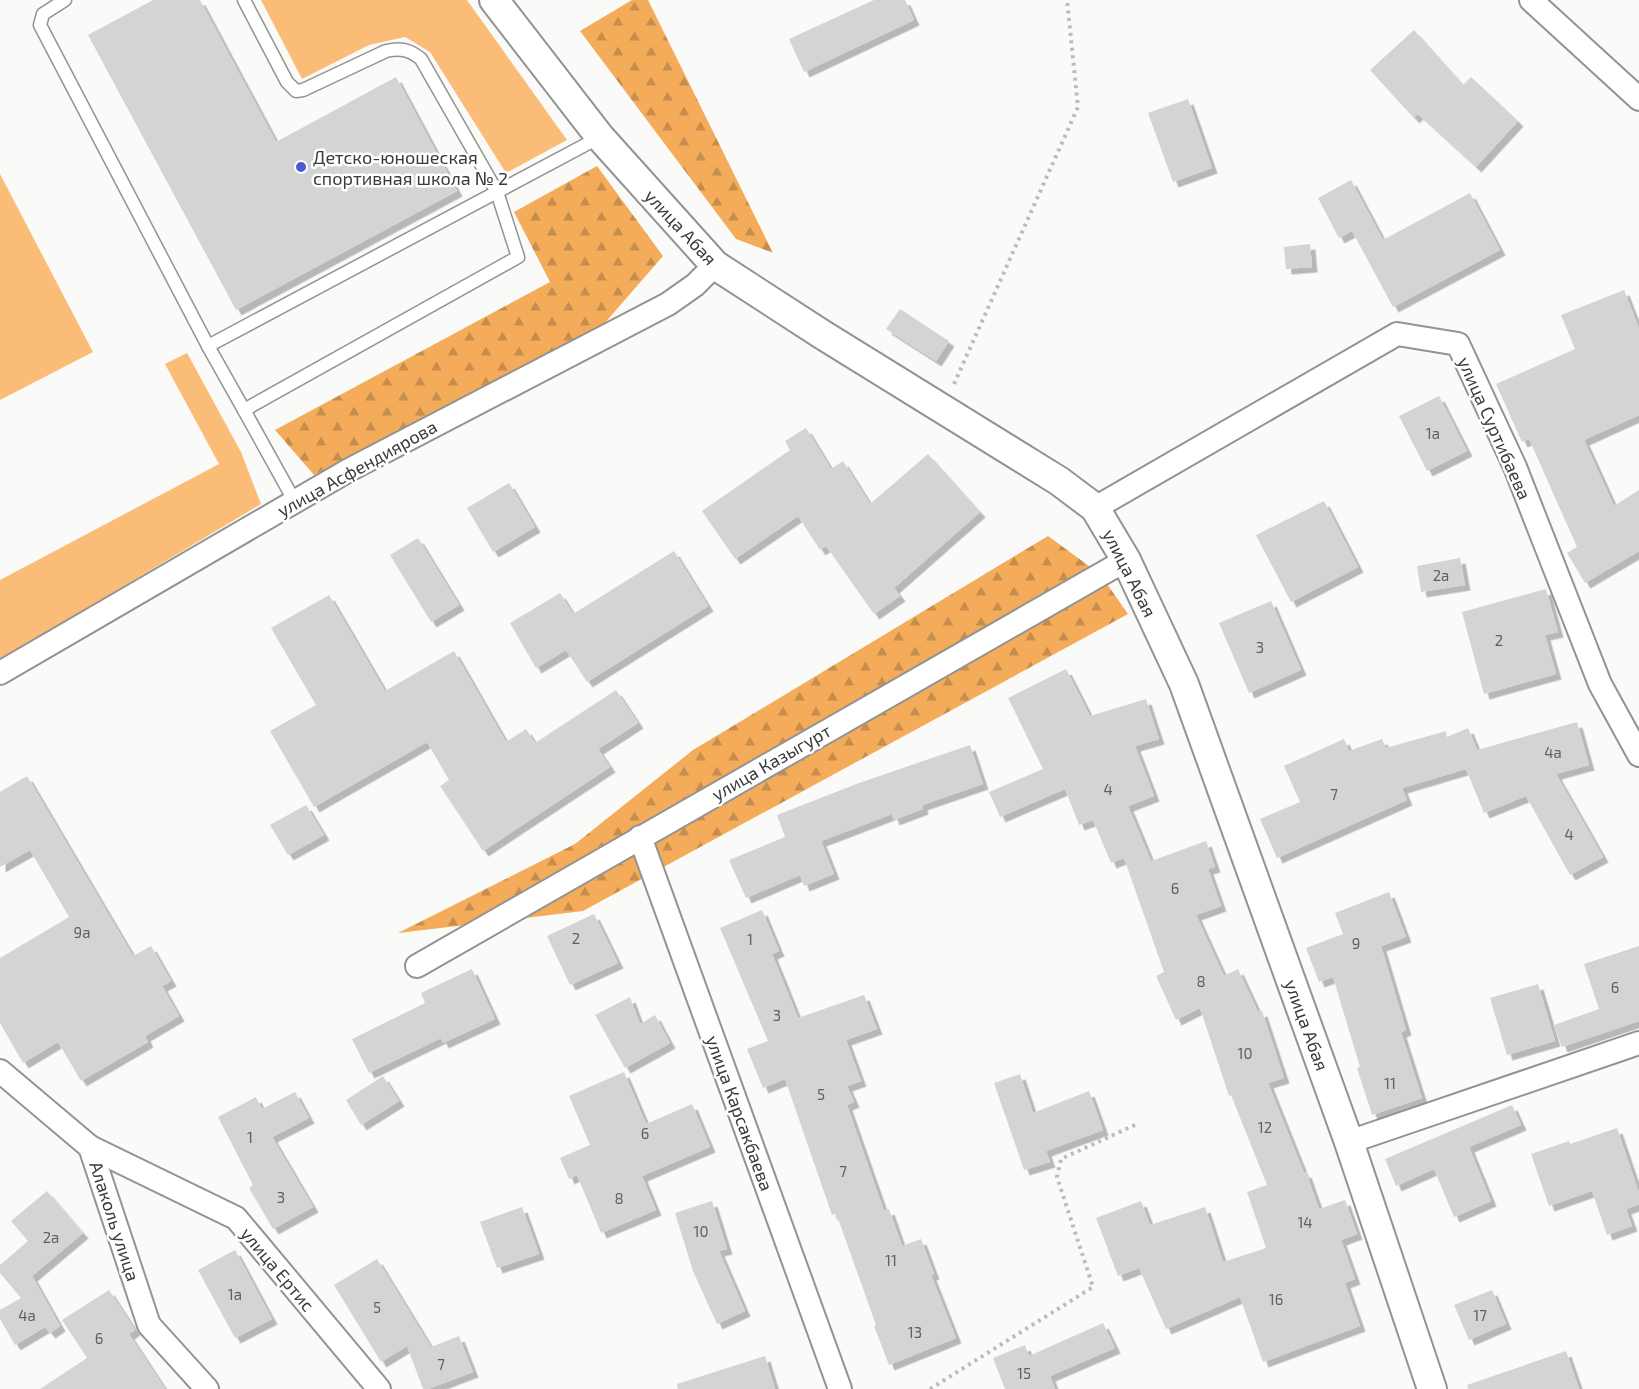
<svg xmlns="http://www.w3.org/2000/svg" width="1639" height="1389" font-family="'Exo 2',sans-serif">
	<defs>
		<pattern id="forest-firs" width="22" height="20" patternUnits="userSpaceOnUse" patternTransform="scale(1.5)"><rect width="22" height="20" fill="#f4ac5b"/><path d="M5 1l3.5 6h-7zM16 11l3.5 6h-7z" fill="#c78d4c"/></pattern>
		<filter id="shadow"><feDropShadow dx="5.5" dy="5.5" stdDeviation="0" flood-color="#0004"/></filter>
	</defs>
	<rect width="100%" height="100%" fill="#fafbf8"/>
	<g fill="#fbbc78">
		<polygon points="261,0 467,0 567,140 506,173 430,52 405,37 369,45 302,79"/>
		<polygon points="0,174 93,352 0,400"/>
		<polygon points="187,353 241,452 261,504 0,660 0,580 219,464 165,364"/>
	</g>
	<g fill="url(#forest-firs)">
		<polygon points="632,0 648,0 773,253 736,239 580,31"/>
		<polygon points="597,166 663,256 597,332 314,475 275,430 550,282 514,212"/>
		<polygon points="1048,536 1100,574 1128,614 583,911 398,933 575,844 693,750"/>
	</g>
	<g fill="#d2d5d3" filter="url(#shadow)">
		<polygon points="153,0 200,0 276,142 396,77 457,191 236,310 88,35"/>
		<polygon points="874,0 905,0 914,20 804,72 789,39"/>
		<polygon points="1414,30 1463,85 1471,77 1518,121 1476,167 1418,114 1414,118 1370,70"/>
		<polygon points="1188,99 1212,168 1173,182 1148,113"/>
		<polygon points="1351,180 1383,240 1470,193 1500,250 1393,307 1352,231 1339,238 1318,198"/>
		<polygon points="1310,244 1312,267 1286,269 1284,247"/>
		<polygon points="1624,290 1639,329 1639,415 1584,440 1614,506 1639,490 1639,551 1585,583 1567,553 1577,547 1529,439 1522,442 1496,384 1575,349 1561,315"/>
		<polygon points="900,309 949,341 936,361 886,329"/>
		<polygon points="1439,396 1467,451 1427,471 1399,416"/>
		<polygon points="806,428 831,469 843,461 870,504 928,454 980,512 894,588 900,596 874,614 826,546 820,550 798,516 735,559 702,511 790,450 785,441"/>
		<polygon points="509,483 535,527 493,552 467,508"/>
		<polygon points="1324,501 1358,567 1291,602 1256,535"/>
		<polygon points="418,538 459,605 431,622 390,555"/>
		<polygon points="674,551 708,606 587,682 566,650 536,668 510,623 560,593 573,614"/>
		<polygon points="1460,558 1465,585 1421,592 1417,566"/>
		<polygon points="1546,589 1558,632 1545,635 1556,674 1484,694 1462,612"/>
		<polygon points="329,595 385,691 454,651 506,742 526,729 535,743 616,690 638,723 598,749 610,767 483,851 440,786 449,780 427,742 314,807 270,731 316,705 271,628"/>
		<polygon points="1271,601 1301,670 1249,693 1219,623"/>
		<polygon points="1066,669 1090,716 1146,699 1159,739 1135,746 1154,796 1128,806 1151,861 1206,841 1215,867 1208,869 1221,906 1196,915 1224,976 1238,969 1258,1012 1262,1011 1284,1078 1268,1083 1304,1173 1306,1172 1319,1209 1345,1200 1357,1234 1341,1240 1355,1279 1345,1283 1360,1326 1263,1362 1240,1297 1166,1329 1139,1268 1118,1276 1096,1218 1141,1201 1150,1225 1205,1207 1223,1262 1266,1248 1247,1192 1267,1185 1231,1095 1229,1096 1200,1008 1176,1020 1156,976 1164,972 1124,858 1111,863 1093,820 1079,825 1065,789 1000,817 989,792 1043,769 1008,698"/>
		<polygon points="1577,722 1589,765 1556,774 1603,857 1570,875 1526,796 1484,813 1466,769 1402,788 1407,800 1277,858 1260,819 1300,802 1284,766 1344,739 1349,751 1382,739 1386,748 1446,731 1447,737 1468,728 1477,750"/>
		<polygon points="970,745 983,784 922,805 923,809 894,820 892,814 821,841 834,874 804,886 800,875 746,898 729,860 785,837 777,815 859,783"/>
		<polygon points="27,776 133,956 151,946 171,981 162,986 179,1016 145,1036 148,1042 81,1081 58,1042 23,1063 0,1023 0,958 69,917 30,850 0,867 0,792"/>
		<polygon points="306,805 324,835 288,855 270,825"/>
		<polygon points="1389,892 1406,937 1381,946 1406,1030 1401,1032 1422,1098 1372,1115 1357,1068 1360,1067 1333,977 1319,982 1306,948 1343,934 1335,913"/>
		<polygon points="762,910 779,951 772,954 798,1018 864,995 877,1029 846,1040 861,1081 847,1086 854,1102 847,1105 884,1211 889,1209 902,1246 921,1239 934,1274 931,1275 956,1338 889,1365 874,1326 876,1325 836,1213 832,1215 785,1079 763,1088 747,1049 768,1041 720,928"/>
		<polygon points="594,914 618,963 570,985 547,936"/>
		<polygon points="1639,946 1639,1021 1562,1047 1554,1025 1599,1009 1584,964"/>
		<polygon points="472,969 495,1019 443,1043 441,1038 369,1073 352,1039 425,1003 421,993"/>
		<polygon points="1538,984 1555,1041 1507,1055 1490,998"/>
		<polygon points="630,997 640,1024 655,1015 670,1043 625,1068 595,1015"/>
		<polygon points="624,1072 646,1124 692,1104 710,1147 642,1176 656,1210 601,1233 577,1175 569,1179 560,1158 590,1145 569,1096"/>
		<polygon points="1020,1074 1033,1113 1089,1091 1103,1130 1046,1151 1050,1162 1024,1170 994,1083"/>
		<polygon points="383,1076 399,1101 361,1125 346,1100"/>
		<polygon points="295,1092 309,1118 272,1137 313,1207 273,1229 249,1188 253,1185 218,1117 256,1097 262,1109"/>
		<polygon points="1512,1105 1521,1125 1469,1147 1491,1201 1454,1217 1434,1169 1396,1186 1385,1159"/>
		<polygon points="1617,1128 1639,1193 1639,1204 1626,1209 1632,1226 1607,1235 1592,1191 1549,1206 1531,1154 1569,1141 1570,1144"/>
		<polygon points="47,1191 83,1233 32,1276 60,1326 50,1333 45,1327 15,1345 0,1319 0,1310 21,1298 0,1273 0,1265 28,1241 11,1221"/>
		<polygon points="712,1201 727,1249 719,1251 745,1311 717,1324 693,1271 675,1213"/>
		<polygon points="522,1207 539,1254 497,1268 480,1222"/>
		<polygon points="235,1250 272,1319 235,1338 198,1270"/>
		<polygon points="377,1259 431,1347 459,1336 473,1372 428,1389 423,1389 407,1346 381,1362 334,1285"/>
		<polygon points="109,1290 135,1330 129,1334 165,1389 40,1389 87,1358 62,1320"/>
		<polygon points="1492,1290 1506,1324 1469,1340 1454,1305"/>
		<polygon points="1103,1323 1115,1348 1050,1376 1055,1389 1005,1389 993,1358 1025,1345 1029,1356"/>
		<polygon points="1566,1351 1579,1389 1468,1389 1467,1385"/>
		<polygon points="765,1356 775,1389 678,1389 677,1384"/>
	</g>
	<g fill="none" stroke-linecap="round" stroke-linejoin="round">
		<defs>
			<g id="service">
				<polyline points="65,0 43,14 40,25 208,346 600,137"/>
				<path d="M 208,346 L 244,410 L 518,257 L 497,192 L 421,59 C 409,49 400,48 386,51 L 303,90 L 296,91 L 287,82 L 244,0"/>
				<polyline points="244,410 295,502"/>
			</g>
			<g id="minor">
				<polyline points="1531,0 1639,99"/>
				<polyline points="1095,508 1397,334 1458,344 1515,467 1600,684 1639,755"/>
				<polyline points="0,673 349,470 668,304 695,285 715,265"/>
				<polyline points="640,837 840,1389"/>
				<polyline points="417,966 1126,560"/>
				<polyline points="0,1071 90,1147 149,1325 207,1389"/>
				<polyline points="1349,1142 1639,1043"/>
				<polyline points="90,1147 236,1218 379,1389"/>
			</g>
			<polyline id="tertiary" points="494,0 600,137 715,265 823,335 1059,481 1095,508 1126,560 1184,684 1349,1142 1432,1389"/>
		</defs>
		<use href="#service" stroke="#939491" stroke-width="15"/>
		<use href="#minor" stroke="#939491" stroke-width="26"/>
		<use href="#tertiary" stroke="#939491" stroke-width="32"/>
		<g stroke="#bbbcba" stroke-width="4" stroke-dasharray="3 4.5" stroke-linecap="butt">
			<polyline points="954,384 1078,107 1067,0"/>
			<polyline points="930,1389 1093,1287 1057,1177 1061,1159 1137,1124"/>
		</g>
		<use href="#service" stroke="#fff" stroke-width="12"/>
		<use href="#minor" stroke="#fff" stroke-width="22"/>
		<use href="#tertiary" stroke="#fff" stroke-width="28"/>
	</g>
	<circle fill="#495dd1" stroke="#fff" stroke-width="2" cx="301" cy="167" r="6"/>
	<g text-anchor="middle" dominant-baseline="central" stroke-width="5" stroke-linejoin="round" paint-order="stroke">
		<g font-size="15" fill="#606160">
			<text x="1433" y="433">1а</text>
			<text x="1441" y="575">2а</text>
			<text x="1499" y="640">2</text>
			<text x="1260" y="647">3</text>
			<text x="1553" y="752">4а</text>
			<text x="1108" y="789">4</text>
			<text x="1334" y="794">7</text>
			<text x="1569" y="834">4</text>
			<text x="1175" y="888">6</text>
			<text x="82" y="932">9а</text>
			<text x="576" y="938">2</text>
			<text x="750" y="939">1</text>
			<text x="1356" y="943">9</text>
			<text x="1201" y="981">8</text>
			<text x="1615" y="987">6</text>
			<text x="777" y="1015">3</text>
			<text x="1245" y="1053">10</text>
			<text x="1390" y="1083">11</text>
			<text x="821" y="1094">5</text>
			<text x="1265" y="1127">12</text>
			<text x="645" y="1133">6</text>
			<text x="250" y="1137">1</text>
			<text x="843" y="1171">7</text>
			<text x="281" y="1197">3</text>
			<text x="619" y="1198">8</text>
			<text x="1305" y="1222">14</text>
			<text x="701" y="1231">10</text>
			<text x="51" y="1237">2а</text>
			<text x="891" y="1260">11</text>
			<text x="235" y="1294">1а</text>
			<text x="1276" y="1299">16</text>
			<text x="377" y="1307">5</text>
			<text x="27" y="1315">4а</text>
			<text x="1480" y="1315">17</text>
			<text x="915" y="1332">13</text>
			<text x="99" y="1338">6</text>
			<text x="441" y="1364">7</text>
			<text x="1024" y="1373">15</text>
		</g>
		<g font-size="18" fill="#3a3a39" stroke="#fff" text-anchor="start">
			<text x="313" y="157">Детско-юношеская<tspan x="313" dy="21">спортивная школа № 2</tspan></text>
		</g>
		<g font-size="18" fill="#3a3a39" stroke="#fff">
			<text transform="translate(681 227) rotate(47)">улица Абая</text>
			<text transform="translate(1495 428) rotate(66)">улица Суртибаева</text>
			<text transform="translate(357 468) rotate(-29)">улица Асфендиярова</text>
			<text transform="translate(1130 573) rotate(63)">улица Абая</text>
			<text transform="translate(771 762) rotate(-30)">улица Казыгурт</text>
			<text transform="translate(1307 1025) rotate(70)">улица Абая</text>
			<text transform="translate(740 1113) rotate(70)">улица Карсакбаева</text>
			<text transform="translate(115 1221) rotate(72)">Алаколь улица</text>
			<text transform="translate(278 1269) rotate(50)">улица Ертис</text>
		</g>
	</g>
</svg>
